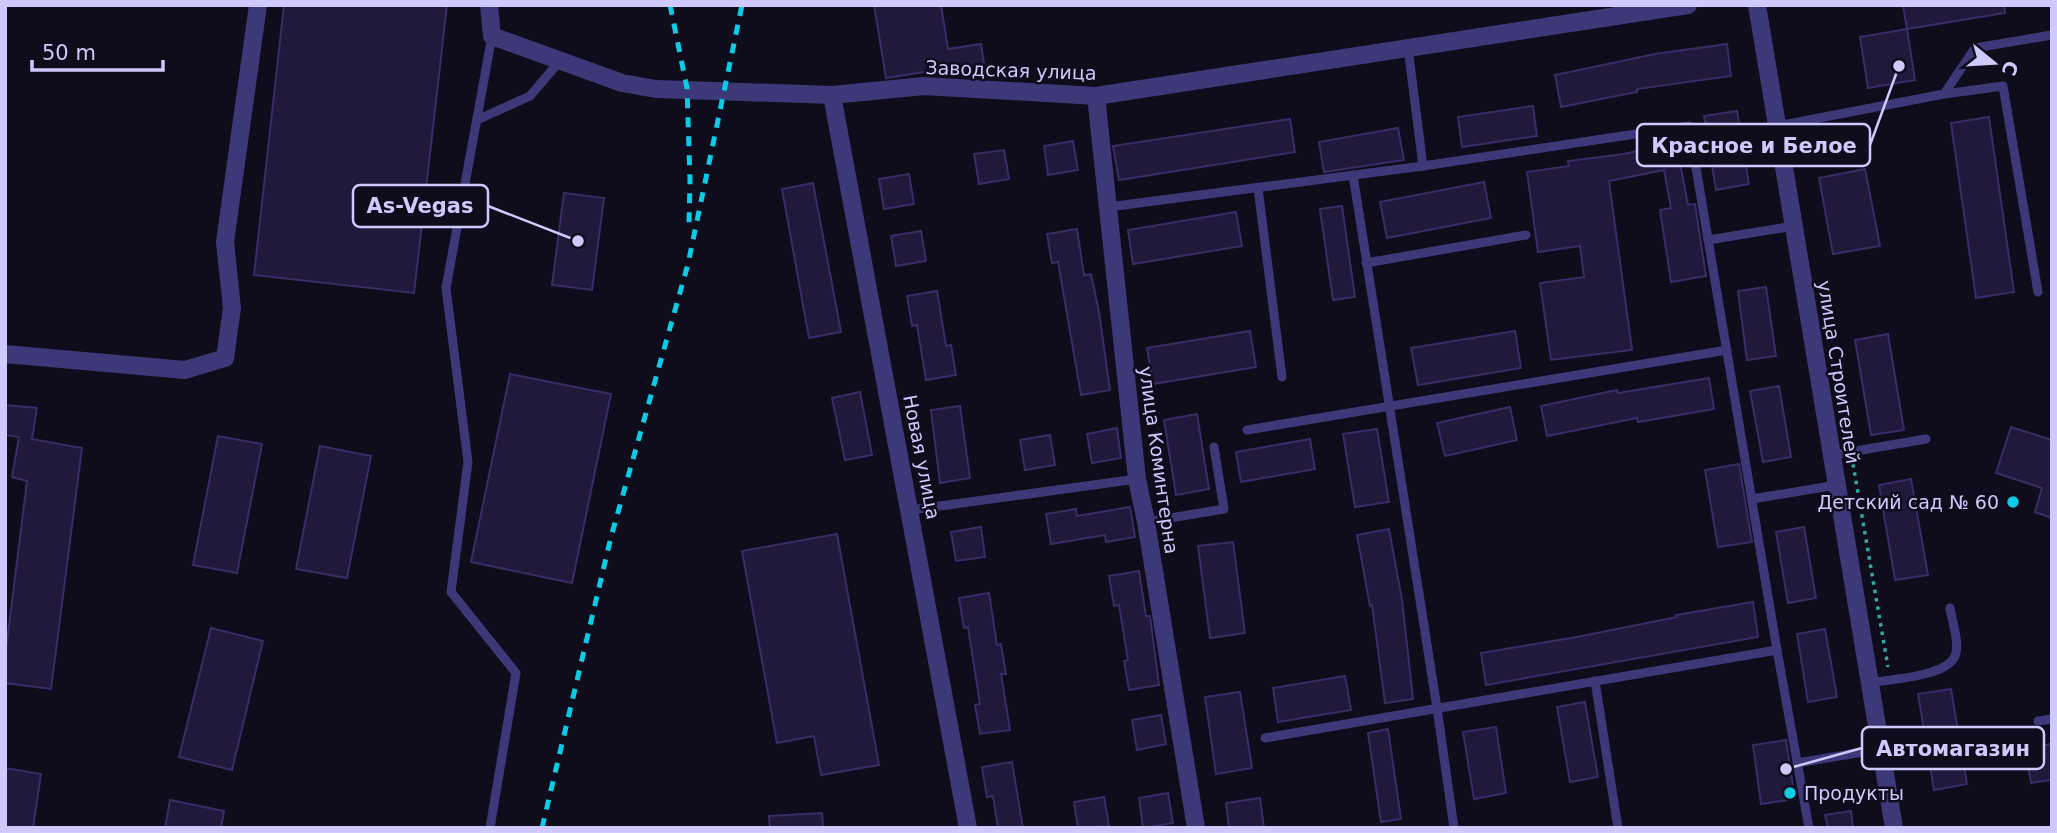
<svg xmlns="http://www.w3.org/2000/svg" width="2057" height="833" font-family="'DejaVu Sans',sans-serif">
	<rect width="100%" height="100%" fill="#0f0c1c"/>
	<g fill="#21193c" stroke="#392c67" stroke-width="2">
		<polygon points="284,5 447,5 414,293 254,275"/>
		<polygon points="874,5 941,5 948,49 981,44 985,70 962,73 962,68 931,74 931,71 886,78"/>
		<polygon points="1903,5 2004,5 2005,13 1907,29"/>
		<polygon points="1907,29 1915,80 1868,88 1860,37"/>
		<polygon points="1727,44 1731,76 1637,89 1637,92 1561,107 1555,75 1655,54"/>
		<polygon points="1533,106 1537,136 1462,147 1458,117"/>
		<polygon points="1737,111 1749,184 1716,190 1704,116"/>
		<polygon points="1989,117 2014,292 1976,298 1951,123"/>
		<polygon points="1290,119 1295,152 1119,180 1113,146"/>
		<polygon points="1398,128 1404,160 1324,172 1319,142"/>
		<polygon points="1073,141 1078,170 1048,175 1044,146"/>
		<polygon points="1676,142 1688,205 1695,204 1706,276 1671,282 1660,210 1671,208 1664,170 1609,181 1632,350 1551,360 1540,283 1584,277 1580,246 1538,252 1527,172 1569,166 1568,161 1624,154"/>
		<polygon points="1004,150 1009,179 979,184 974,154"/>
		<polygon points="1865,169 1880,246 1833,254 1819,178"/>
		<polygon points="909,174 914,204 884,209 879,179"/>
		<polygon points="1484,182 1491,218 1387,238 1380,202"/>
		<polygon points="813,183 841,332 809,338 782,189"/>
		<polygon points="564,193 604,198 592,290 552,285"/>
		<polygon points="1342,206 1355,297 1333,300 1320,209"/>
		<polygon points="1236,212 1242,246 1133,264 1128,230"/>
		<polygon points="1077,229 1084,275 1091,274 1099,312 1110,390 1081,395 1058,262 1052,263 1047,234"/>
		<polygon points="921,231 926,261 896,266 891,236"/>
		<polygon points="1766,287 1776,356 1747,360 1738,291"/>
		<polygon points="937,291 946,346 951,345 956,375 926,380 917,325 912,326 907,296"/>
		<polygon points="1250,331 1256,367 1153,384 1147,348"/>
		<polygon points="1515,331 1521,368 1418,385 1411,348"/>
		<polygon points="1888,334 1904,430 1871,435 1855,340"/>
		<polygon points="510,374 611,394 572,583 471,562"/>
		<polygon points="1709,378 1714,409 1638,422 1637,418 1547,436 1541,406 1617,390 1618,393"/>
		<polygon points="1779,386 1791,457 1763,462 1750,391"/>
		<polygon points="860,392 872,455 845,460 832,398"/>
		<polygon points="5,405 37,408 32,439 82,448 51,689 5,683 5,657 27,481 12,477 19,437 5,435"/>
		<polygon points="960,406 970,478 940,483 931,410"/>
		<polygon points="1510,407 1517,440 1445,456 1437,423"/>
		<polygon points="1197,414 1209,489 1176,495 1164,420"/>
		<polygon points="2011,427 2052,440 2052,518 2035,512 2042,488 1996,473"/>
		<polygon points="1117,428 1121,458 1092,463 1087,434"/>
		<polygon points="1377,429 1389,502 1355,507 1343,434"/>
		<polygon points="1050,435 1055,465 1025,470 1020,440"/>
		<polygon points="218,436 262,444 237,573 193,565"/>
		<polygon points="1310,439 1315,469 1241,482 1236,452"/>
		<polygon points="320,446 371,456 347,578 296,569"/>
		<polygon points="1739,464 1752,542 1718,547 1705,470"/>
		<polygon points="1911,479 1928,575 1895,580 1879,485"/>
		<polygon points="1130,507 1135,537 1106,542 1105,535 1051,544 1046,514 1076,509 1077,516"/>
		<polygon points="981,527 985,557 956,561 951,532"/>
		<polygon points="1804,527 1816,598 1788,603 1776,532"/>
		<polygon points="1389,529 1402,600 1413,699 1385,703 1372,605 1370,606 1357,535"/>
		<polygon points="837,534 879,765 821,775 814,736 777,743 742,551"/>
		<polygon points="1233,542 1245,633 1210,638 1198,546"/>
		<polygon points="1139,571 1146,616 1150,616 1159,685 1129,690 1124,661 1128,660 1119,605 1114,606 1109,576"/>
		<polygon points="989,593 997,645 1001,644 1006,674 1001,674 1010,730 980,734 975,705 980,704 968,627 964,628 959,598"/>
		<polygon points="1753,602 1758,637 1486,685 1481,653 1577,637 1677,617 1676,615"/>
		<polygon points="211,628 263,641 232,770 179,757"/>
		<polygon points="1825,629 1837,697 1808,702 1797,634"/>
		<polygon points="1345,676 1351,710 1278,722 1273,688"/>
		<polygon points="1951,689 1967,784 1934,790 1918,694"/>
		<polygon points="1240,692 1252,768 1216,774 1205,697"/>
		<polygon points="1585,702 1598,777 1570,782 1557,707"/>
		<polygon points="1161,715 1166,744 1137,750 1132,720"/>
		<polygon points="1496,727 1506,793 1474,799 1463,732"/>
		<polygon points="1388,729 1401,819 1381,822 1368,733"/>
		<polygon points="1786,740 1795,799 1761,804 1753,745"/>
		<polygon points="2052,744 2052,780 2031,783 2025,748"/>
		<polygon points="1012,762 1023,828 998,828 993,796 987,797 982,767"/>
		<polygon points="5,768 41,774 33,828 5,828"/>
		<polygon points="1168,793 1173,823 1143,828 1139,798"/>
		<polygon points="1104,797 1109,826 1078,828 1074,802"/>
		<polygon points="1260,798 1264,828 1229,828 1226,803"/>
		<polygon points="170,800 224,811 221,828 165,828"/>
		<polygon points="1851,811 1853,828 1828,828 1825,815"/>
		<polygon points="822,813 823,828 770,828 769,816"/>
	</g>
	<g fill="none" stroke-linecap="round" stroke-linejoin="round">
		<g stroke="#32a8a3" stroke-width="3.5" stroke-dasharray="3.5 5" stroke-linecap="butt">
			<polyline points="1844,409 1849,439"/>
			<polyline points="1853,464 1888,667"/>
		</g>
		<g stroke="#3d3979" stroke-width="9">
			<polyline points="1944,94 2003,86 2038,292"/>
			<polyline points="477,120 530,96 559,62"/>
			<polyline points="1777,126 1944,94 1975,48 2052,35"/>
			<polyline points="1353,175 1437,708 1454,828"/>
			<polyline points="1258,188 1282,377"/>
			<polyline points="1108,207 1423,166"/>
			<polyline points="1708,240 1794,226"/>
			<polyline points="1366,263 1526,235"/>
			<polyline points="1247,430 1727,350"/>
			<polyline points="1832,455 1926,439"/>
			<polyline points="1752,499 1837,485"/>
			<polyline points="911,510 1137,479"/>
			<polyline points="1146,522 1224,509 1214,447"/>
			<polyline points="1777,650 1809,828"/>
			<polyline points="1595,681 1618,828"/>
			<path d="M 1870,683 C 1890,679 1951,677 1956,653 C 1959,640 1952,621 1950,608"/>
			<polyline points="2038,721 2052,719"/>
			<polyline points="1265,738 1777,650 1689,126 1423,166 1408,48"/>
			<polyline points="1797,763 1881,749"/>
			<polyline points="490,828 516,673 451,592 468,462 446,288 492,36"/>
		</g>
		<g stroke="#3d3979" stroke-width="18">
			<polyline points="489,5 492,36 622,83 656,89 832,95 924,86 1096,96 1688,5"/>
			<polyline points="1757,5 1894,828"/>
			<polyline points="832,95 968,828"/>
			<polyline points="1096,96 1137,479 1146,522 1196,828"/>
			<polyline points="5,354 185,370 225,358 232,308 225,242 258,5"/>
		</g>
		<g stroke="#0acce7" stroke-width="5" stroke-dasharray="10 9" stroke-linecap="butt">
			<polyline points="670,5 687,88 690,180 689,224"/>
			<polyline points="542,828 611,537 688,264 742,5"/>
		</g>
	</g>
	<g fill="#0acce7" stroke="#0f0c1c" stroke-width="2.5">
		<circle cx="2013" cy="502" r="7"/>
		<circle cx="1790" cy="793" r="7"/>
	</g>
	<g text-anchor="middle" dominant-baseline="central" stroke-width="5" stroke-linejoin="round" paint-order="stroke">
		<g font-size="19" fill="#d0c9fd" stroke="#0f0c1c">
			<text transform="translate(1011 70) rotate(2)">Заводская улица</text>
			<text transform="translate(1839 372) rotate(81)">улица Строителей</text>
			<text transform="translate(922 457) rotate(79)">Новая улица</text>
			<text transform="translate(1159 460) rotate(82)">улица Коминтерна</text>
		</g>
		<g font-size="19" fill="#d0c9fd" stroke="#0f0c1c" text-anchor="end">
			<text x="1999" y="502">Детский сад № 60</text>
			<text x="1804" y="793" text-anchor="start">Продукты</text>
		</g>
	</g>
	<path fill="none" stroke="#d0c9fd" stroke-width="2.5" d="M1899 66L1870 145M578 241L488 206M1786 769L1862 748"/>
	<g fill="#d0c9fd" stroke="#0f0c1c" stroke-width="2.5">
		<circle cx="1899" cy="66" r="7"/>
		<circle cx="578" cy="241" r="7"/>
		<circle cx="1786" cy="769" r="7"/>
	</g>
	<g fill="#0f0c1c" stroke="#d0c9fd" stroke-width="2.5">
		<rect x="1637" y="124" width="233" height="42" rx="7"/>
		<rect x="353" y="185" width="135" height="42" rx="7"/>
		<rect x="1862" y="727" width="182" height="42" rx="7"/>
	</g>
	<g font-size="21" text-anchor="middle" font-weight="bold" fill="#d0c9fd">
		<text x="1754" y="153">Красное и Белое</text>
		<text x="420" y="213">As-Vegas</text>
		<text x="1953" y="756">Автомагазин</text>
	</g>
	<rect width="2057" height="833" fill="none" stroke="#d0c9fd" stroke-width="14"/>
	<g transform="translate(1994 63) rotate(108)" stroke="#0f0c1c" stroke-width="5" paint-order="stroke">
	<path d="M0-5L12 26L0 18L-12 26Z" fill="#d0c9fd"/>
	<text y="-10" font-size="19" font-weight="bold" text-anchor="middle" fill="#d0c9fd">С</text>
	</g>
	<path d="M32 60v10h131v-10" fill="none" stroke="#d0c9fd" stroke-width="3.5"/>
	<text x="42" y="60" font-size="21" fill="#d0c9fd" stroke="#0f0c1c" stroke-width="5" paint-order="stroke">50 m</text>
</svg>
